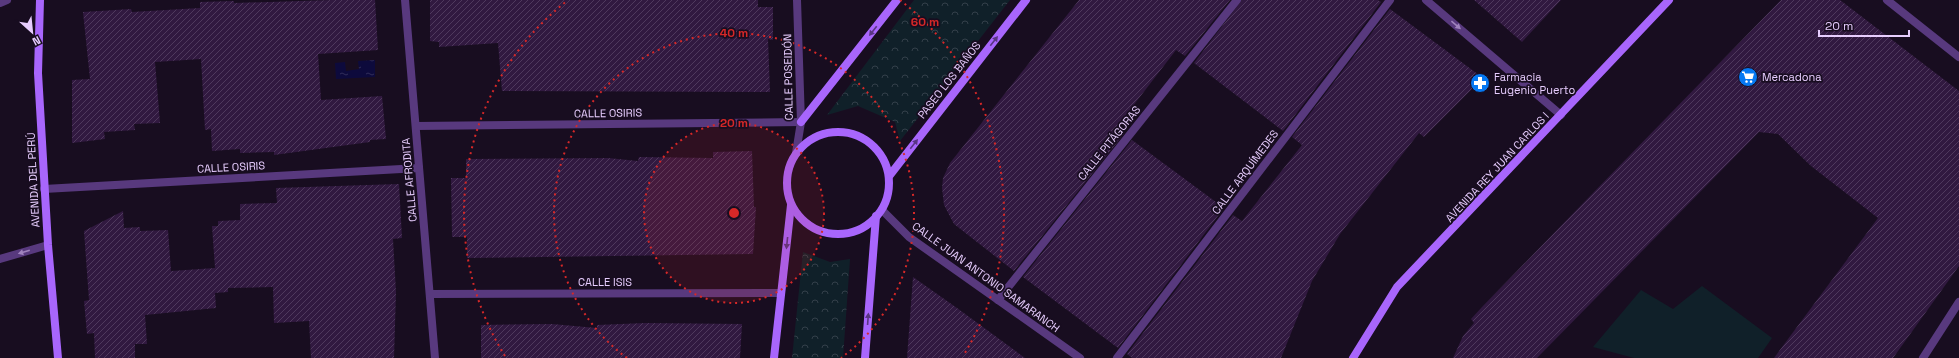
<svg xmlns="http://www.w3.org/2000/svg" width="1959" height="358" font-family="'Space Grotesk',sans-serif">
	<defs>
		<pattern id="forest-crowns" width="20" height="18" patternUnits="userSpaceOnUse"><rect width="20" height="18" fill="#102029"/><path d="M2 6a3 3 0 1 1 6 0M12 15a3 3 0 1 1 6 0" fill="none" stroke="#333f49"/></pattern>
		<pattern id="water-ripples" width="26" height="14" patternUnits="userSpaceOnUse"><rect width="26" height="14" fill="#0d0a3c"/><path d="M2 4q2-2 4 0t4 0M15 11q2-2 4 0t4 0" fill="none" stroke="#302c59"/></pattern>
		<pattern id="building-hatch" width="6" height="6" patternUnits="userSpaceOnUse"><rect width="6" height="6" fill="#311940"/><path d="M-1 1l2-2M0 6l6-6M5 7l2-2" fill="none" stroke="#4f395d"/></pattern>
	</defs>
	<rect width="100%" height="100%" fill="#180d20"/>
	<polygon fill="#102029" points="1702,286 1772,338 1758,358 1634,358 1593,347 1641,290 1673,309"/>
	<g fill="url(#forest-crowns)">
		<polygon points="914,0 1010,0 900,141 895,122 858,106 827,115"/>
		<polygon points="803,252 830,262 850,259 843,358 792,358"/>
	</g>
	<polygon fill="url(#water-ripples)" points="375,60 375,77 336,79 335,63 345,62 346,71 359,69 358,61"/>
	<g fill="url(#building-hatch)">
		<polygon points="332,0 375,0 378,50 318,54 321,100 382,96 386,139 370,140 370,142 274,155 274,152 240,153 240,149 212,151 211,129 205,130 201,59 155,62 160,123 134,124 135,130 104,132 105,139 72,143 72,80 90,79 83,12 131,9 132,12 200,8 200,2 234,1 234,3"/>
		<polygon points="430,0 758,0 758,7 773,7 773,40 768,39 770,92 502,91 498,43 439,47 439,42 430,41"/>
		<polygon points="1079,0 1230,0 1185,56 1176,50 1116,128 1124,134 1014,271 954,224 944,205 942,188 943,178 950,163"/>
		<polygon points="1242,0 1378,0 1381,2 1283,131 1194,63"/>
		<polygon points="1474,0 1561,0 1522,42"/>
		<polygon points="1781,0 1840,0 1959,91 1959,266 1893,358 1774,358 1878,218 1811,166 1778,134 1759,132 1537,358 1453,358 1463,336 1474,323 1471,319 1482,307"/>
		<polygon points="1390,9 1483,78 1424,137 1419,133 1340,234 1312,281 1281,358 1132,358 1127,354 1233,215 1242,221 1302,145 1292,137"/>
		<polygon points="1132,140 1224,208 1118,348 1023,277"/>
		<polygon points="752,151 754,207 756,207 753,254 467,258 467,237 452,237 451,178 466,178 466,159 608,158 638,161 639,157 713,158 713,152"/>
		<polygon points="399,184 402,238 393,239 396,292 394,358 311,358 309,321 274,323 273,287 228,288 228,292 215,293 216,308 145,315 147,344 135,344 135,358 95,358 94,333 87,334 84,301 89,300 84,231 123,211 124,228 140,227 140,231 168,230 171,271 215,268 212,226 218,226 218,221 240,220 240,204 277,203 276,188"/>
		<polygon points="913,277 957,308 1025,358 907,358"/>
		<polygon points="645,323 742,324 740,358 481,358 481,325 552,324 597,328 597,325"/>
	</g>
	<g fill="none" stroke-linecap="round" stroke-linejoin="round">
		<g stroke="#58397e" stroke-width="8">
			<polyline points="405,0 435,358"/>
			<polyline points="1426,0 1561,115"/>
			<polyline points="1887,0 1959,57"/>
			<polyline points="0,3 7,0"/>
			<polyline points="416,126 801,122"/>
			<polyline points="796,153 801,122 797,0"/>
			<polyline points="44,189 419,168"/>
			<polyline points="882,210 909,237 1080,358"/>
			<polyline points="0,259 48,245"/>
			<polyline points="430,294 781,293"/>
			<polyline points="998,300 1237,0"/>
			<polyline points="1117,358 1390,0"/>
			<polyline points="1923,358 1959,302"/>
		</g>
		<g stroke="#a866fc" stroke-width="8">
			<polyline points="40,0 38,73 48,245 58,358"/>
			<polyline points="801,122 897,0"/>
			<circle cx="838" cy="183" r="51"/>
			<polyline points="890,175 1026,0"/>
			<polyline points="774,358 791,205"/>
			<polyline points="865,358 876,216"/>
			<polyline points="1353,358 1397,287 1669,0"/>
		</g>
	</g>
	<defs><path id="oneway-solid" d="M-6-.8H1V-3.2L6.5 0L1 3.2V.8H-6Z"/></defs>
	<g fill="#a083be">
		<use href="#oneway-solid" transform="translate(1456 25) rotate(40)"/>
		<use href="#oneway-solid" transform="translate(24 252) rotate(164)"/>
	</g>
	<g fill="#593583">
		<use href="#oneway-solid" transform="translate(873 31) rotate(128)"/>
		<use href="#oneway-solid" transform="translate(994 41) rotate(-52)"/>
		<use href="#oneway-solid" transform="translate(914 144) rotate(-52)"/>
		<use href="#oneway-solid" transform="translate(787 243) rotate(96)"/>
		<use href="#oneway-solid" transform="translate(868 319) rotate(-86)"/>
	</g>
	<circle cx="734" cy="213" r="90" fill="#d62828" fill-opacity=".12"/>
	<g fill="none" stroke="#d62828" stroke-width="2" stroke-dasharray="2 4">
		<circle cx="734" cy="213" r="90"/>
		<path d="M627 358A180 180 0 1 1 841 358"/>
		<path d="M505 356A270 270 0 0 1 568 0M900 0A270 270 0 0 1 963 356"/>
	</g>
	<defs>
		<symbol id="supermarket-disc" viewBox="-11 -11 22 22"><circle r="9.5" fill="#0578f2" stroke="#180d20"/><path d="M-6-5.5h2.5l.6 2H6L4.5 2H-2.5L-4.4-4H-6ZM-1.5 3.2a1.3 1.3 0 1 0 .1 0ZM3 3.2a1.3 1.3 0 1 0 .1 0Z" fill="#fff"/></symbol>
		<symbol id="pharmacy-disc" viewBox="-11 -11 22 22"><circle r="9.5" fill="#0578f2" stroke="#180d20"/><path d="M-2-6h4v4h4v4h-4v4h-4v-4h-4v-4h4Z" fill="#fff"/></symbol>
	</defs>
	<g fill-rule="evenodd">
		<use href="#supermarket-disc" x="1737" y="66" width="22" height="22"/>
		<use href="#pharmacy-disc" x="1469" y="72" width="22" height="22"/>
	</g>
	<g text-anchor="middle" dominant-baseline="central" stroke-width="3.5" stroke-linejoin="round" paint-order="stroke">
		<g font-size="11" fill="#e7cdfe" stroke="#180d20">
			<text transform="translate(788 77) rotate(-91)">CALLE POSEIDÓN</text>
			<text transform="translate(949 80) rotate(-52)">PASEO LOS BAÑOS</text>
			<text transform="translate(608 113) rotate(-1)">CALLE OSIRIS</text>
			<text transform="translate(1109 143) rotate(-51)">CALLE PITÁGORAS</text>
			<text transform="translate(231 167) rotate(-3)">CALLE OSIRIS</text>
			<text transform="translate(1497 167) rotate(-47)">AVENIDA REY JUAN CARLOS I</text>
			<text transform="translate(1245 172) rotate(-53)">CALLE ARQUÍMEDES</text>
			<text transform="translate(33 180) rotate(-93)">AVENIDA DEL PERÚ</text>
			<text transform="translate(409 180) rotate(-95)">CALLE AFRODITA</text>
			<text transform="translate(986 277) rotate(36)">CALLE JUAN ANTONIO SAMARANCH</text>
			<text x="605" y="282">CALLE ISIS</text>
		</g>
		<g font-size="11" fill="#e7cdfe" stroke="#180d20" text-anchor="start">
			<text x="1494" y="77">Farmacia<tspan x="1494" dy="13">Eugenio Puerto</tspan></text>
			<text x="1762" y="77">Mercadona</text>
		</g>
	</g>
	<circle cx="734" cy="213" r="6" fill="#d62828" stroke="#180d20" stroke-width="2"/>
	<g font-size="12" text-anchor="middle" font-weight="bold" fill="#d62828" stroke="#180d20" stroke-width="3.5" stroke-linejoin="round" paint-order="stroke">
		<text x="925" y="26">60 m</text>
		<text x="734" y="37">40 m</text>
		<text x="734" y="127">20 m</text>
	</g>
	<g transform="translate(32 32) rotate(153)" stroke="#180d20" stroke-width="3" paint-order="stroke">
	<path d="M0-3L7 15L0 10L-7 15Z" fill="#e7cdfe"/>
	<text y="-6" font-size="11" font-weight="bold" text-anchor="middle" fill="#e7cdfe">N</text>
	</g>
	<path d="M1819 30v6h90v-6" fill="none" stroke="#e7cdfe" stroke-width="2"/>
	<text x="1825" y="30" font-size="12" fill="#e7cdfe" stroke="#180d20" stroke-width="3" paint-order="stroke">20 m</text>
</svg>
